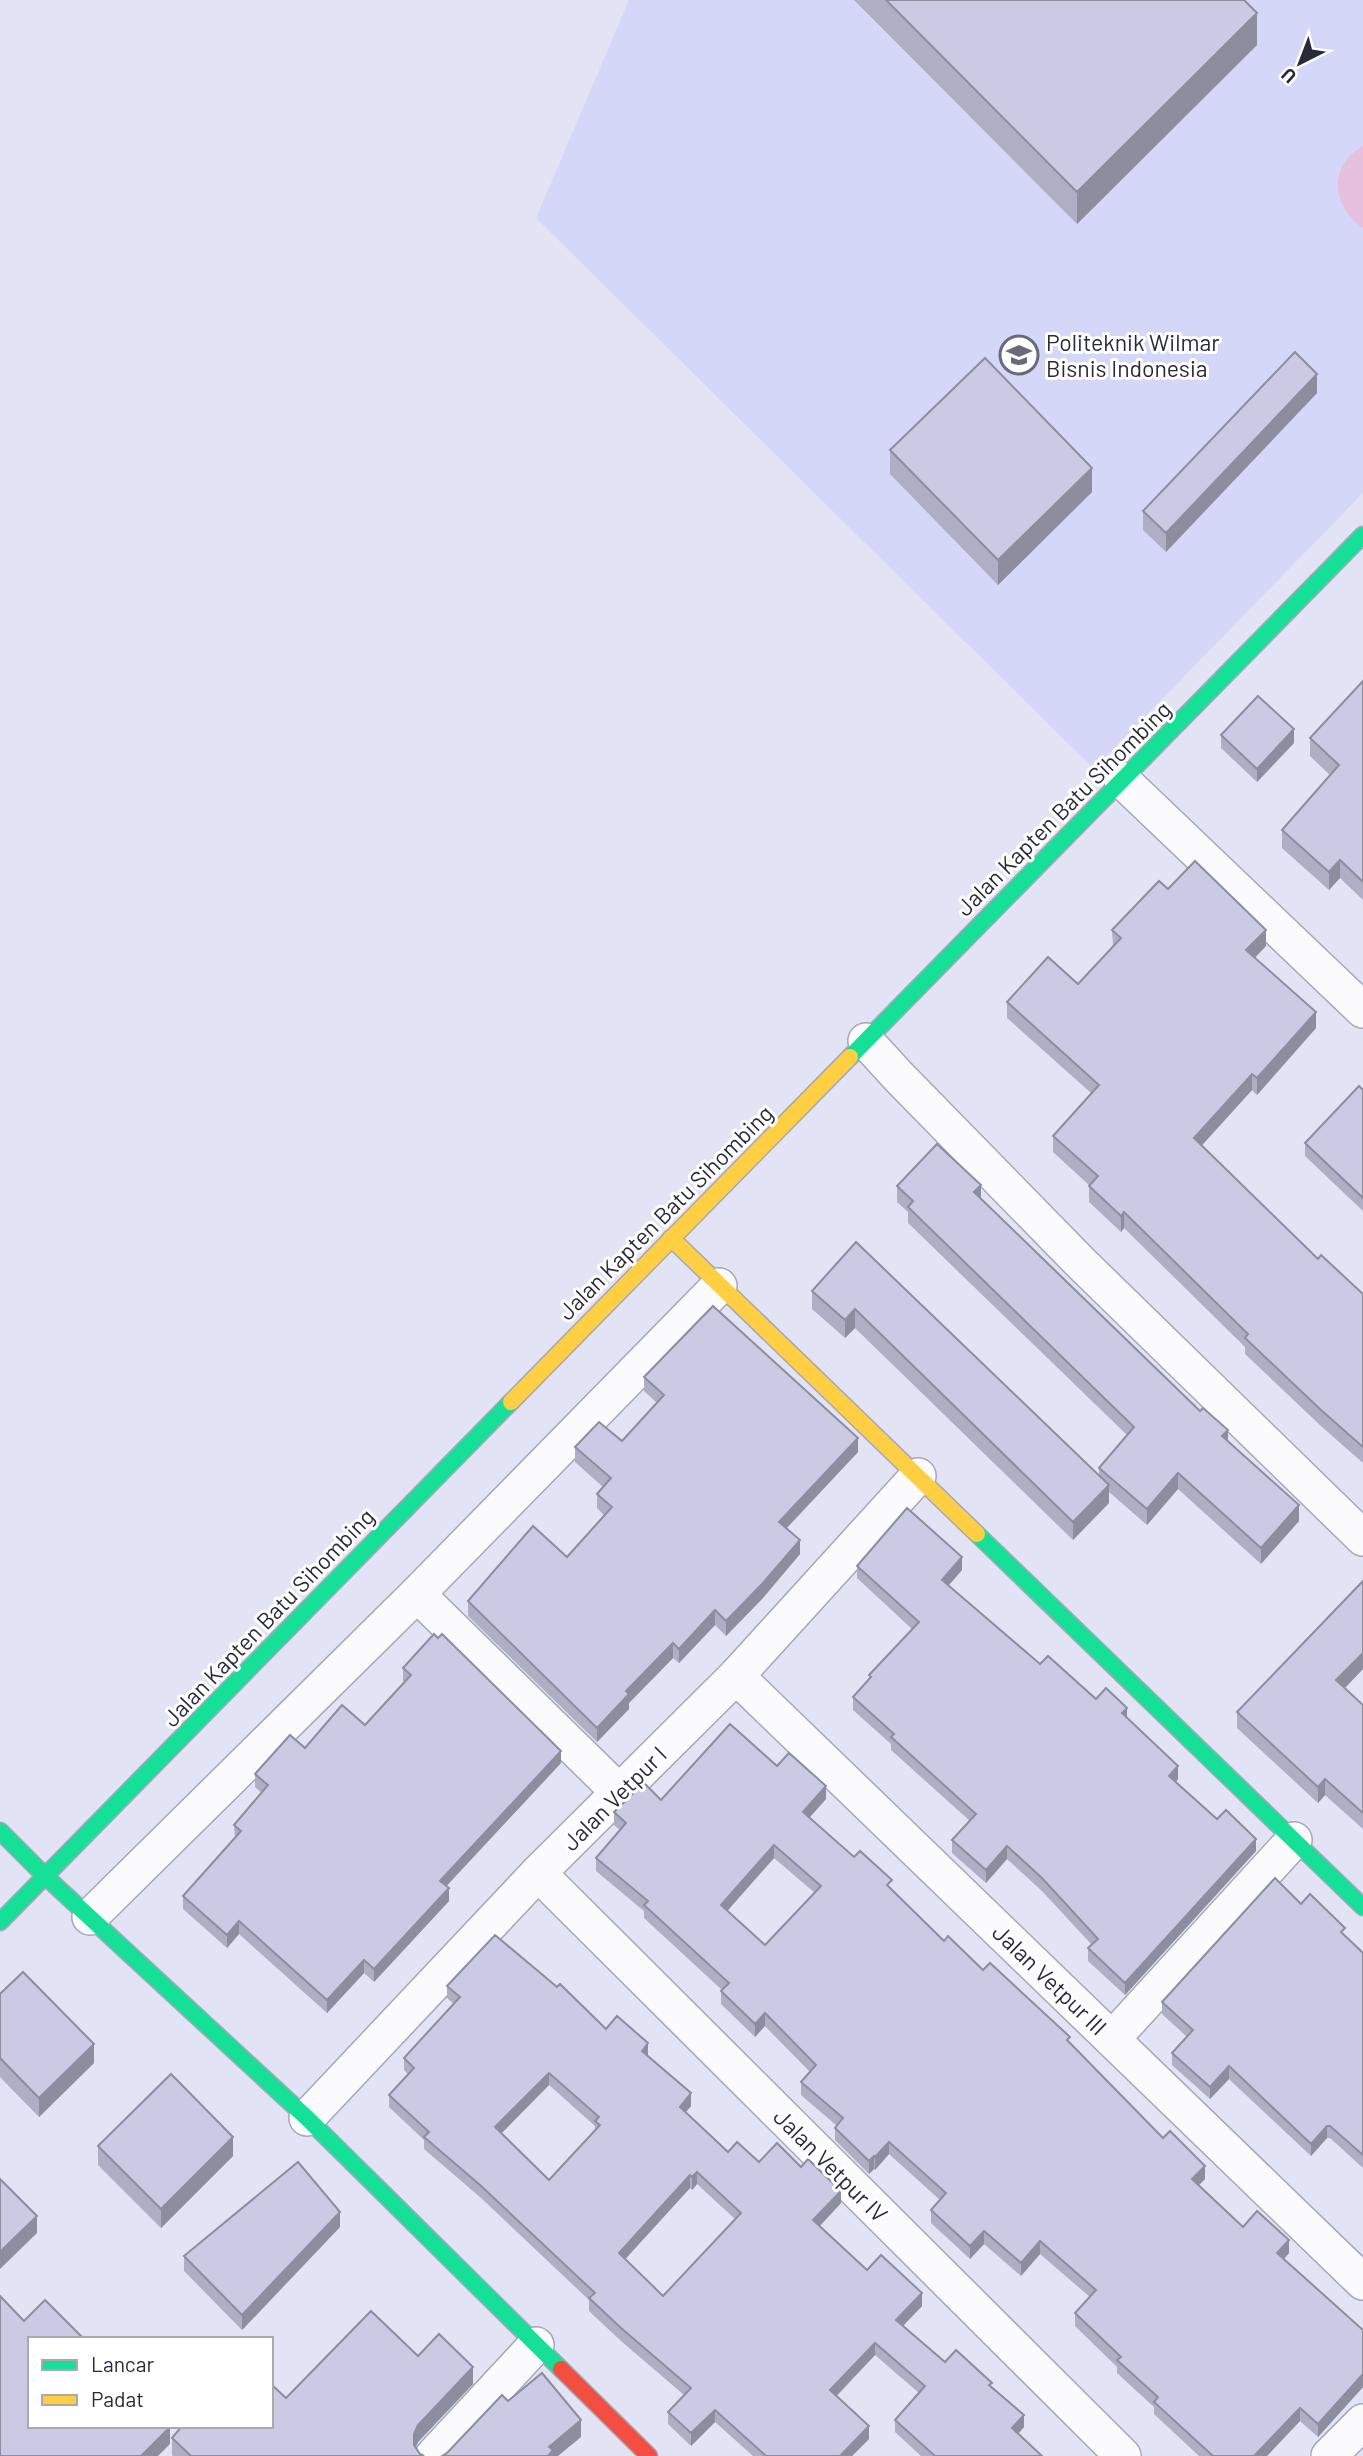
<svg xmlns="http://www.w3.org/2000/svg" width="1363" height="2456" font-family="Barlow,sans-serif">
	<rect width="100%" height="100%" fill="#e2e3f4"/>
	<polygon fill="#d5d7f8" points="629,0 1363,0 1363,493 1094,769 536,218"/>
	<path fill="#e5c0df" d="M 1363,146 L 1363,228 C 1331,206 1328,166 1363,146 Z"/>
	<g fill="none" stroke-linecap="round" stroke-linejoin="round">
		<defs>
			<g id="street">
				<polyline points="1122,780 1363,1010"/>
				<polyline points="866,1041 899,1077 1080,1262 1363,1538"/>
				<polyline points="417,1594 619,1792"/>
				<polyline points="736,1676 1363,2282"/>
				<polyline points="538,1873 1123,2456"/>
				<polyline points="90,1917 417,1594 719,1286"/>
				<polyline points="1112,2039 1294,1840"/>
				<polyline points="307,2118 538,1873 736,1676 918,1476"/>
				<polyline points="433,2456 536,2345"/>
				<polyline points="1329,2456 1363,2422"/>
			</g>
			<g id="fast">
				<polyline points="850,1057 1363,535"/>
				<polyline points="977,1534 1363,1907"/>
				<polyline points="0,1831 45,1876 307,2118 561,2369"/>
				<polyline points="0,1922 511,1402"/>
			</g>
			<g id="slow">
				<polyline points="671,1238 977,1534"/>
				<polyline points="511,1402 850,1057"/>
			</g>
			<polyline id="jam" points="561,2369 649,2456"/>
		</defs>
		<use href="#street" stroke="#a7a7b5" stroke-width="38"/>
		<use href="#fast" stroke="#a7a7b5" stroke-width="19"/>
		<use href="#slow" stroke="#a7a7b5" stroke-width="19"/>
		<use href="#jam" stroke="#a7a7b5" stroke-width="19"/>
		<use href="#street" stroke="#fbfbfd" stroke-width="35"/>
		<use href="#fast" stroke="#16e098" stroke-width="16"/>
		<use href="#slow" stroke="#ffcf43" stroke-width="16"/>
		<use href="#jam" stroke="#f24e42" stroke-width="16"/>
	</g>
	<g fill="#aeaec4" fill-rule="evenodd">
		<polygon points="854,0 1244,0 1257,45 1077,224"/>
		<polygon points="1317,393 1166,552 1143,530 1143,511"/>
		<polygon points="890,450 1092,492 998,585 890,474"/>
		<polygon points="1363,681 1363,900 1340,878 1329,890 1282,848 1282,830 1330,775 1310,756 1310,738"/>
		<polygon points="1221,735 1294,743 1257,782 1221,748"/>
		<polygon points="1168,889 1266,946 1255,958 1316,1028 1257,1095 1252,1090 1202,1145 1318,1259 1363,1294 1363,1463 1321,1426 1245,1354 1245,1347 1124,1228 1121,1232 1089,1202 1089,1185 1053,1152 1053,1136 1091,1093 1007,1018 1007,1002 1078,984 1113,946 1112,930"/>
		<polygon points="1363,1090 1363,1211 1305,1156 1305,1143"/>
		<polygon points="897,1186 981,1199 1228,1442 1299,1521 1261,1564 1178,1489 1147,1525 1109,1492 1109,1503 1073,1540 855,1328 845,1338 812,1309 812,1291 856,1242 1099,1476 1099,1468 1127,1435 908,1223 908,1212 897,1202"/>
		<polygon points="644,1377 858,1452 787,1528 800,1554 762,1599 726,1636 715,1625 679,1663 673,1658 629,1703 629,1709 597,1742 468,1616 468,1601 567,1557 604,1515 597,1508 597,1494 603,1487 575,1462 575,1447 622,1441 657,1403 644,1391"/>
		<polygon points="857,1566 962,1570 949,1585 1040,1664 1127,1718 1178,1779 1176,1782 1217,1819 1256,1851 1125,1995 1088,1961 1088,1948 1092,1945 1042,1891 1007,1859 986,1883 952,1853 952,1840 970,1821 891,1750 891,1744 853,1710 853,1697 869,1679 869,1675 912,1629 857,1578"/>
		<polygon points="1363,1581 1363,1669 1345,1688 1363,1705 1363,1829 1325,1795 1318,1803 1237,1728 1237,1712"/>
		<polygon points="403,1668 561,1763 446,1886 449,1901 374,1982 364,1973 327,2013 239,1934 227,1948 183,1909 183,1896 235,1838 234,1825 262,1793 255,1787 255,1774 305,1748 365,1725 405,1682 403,1681"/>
		<path d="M 777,1766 L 826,1799 L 809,1817 L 892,1889 L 944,1941 L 983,1970 L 1070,2043 L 1163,2138 L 1205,2179 L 1199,2185 L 1243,2227 L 1289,2253 L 1284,2259 L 1363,2330 L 1363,2387 L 1318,2437 L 1300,2421 L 1267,2456 L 1199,2456 L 1154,2414 L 1154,2407 L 1117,2373 L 1117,2367 L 1075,2326 L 1075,2313 L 1090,2297 L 1040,2254 L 1021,2276 L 984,2244 L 970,2259 L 931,2223 L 931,2210 L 940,2200 L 889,2154 L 875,2170 L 874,2169 L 869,2174 L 835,2140 L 835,2128 L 837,2126 L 801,2095 L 801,2082 L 810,2072 L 765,2026 L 755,2037 L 721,2004 L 721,1991 L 722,1990 L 644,1918 L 644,1911 L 596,1871 L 596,1858 L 620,1830 L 614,1825 L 614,1812 ZM 774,1858 L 815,1893 L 765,1945 L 727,1911 Z"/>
		<polygon points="1301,1904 1345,1936 1363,1953 1363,2168 1330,2138 1327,2138 1311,2156 1229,2079 1210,2099 1172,2065 1172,2053 1187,2037 1162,2014 1162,2002"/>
		<path d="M 447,1986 L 606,2029 L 648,2056 L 691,2106 L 686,2112 L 728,2152 L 759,2162 L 841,2203 L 820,2226 L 867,2270 L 922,2306 L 903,2326 L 945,2362 L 992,2387 L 1024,2427 L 1018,2434 L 1042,2456 L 921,2456 L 895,2432 L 895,2420 L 919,2393 L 875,2355 L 837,2396 L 869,2439 L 852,2456 L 753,2456 L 715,2422 L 691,2446 L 668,2424 L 668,2412 L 684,2395 L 621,2341 L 589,2311 L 589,2300 L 480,2197 L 424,2149 L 424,2140 L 389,2107 L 389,2095 L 408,2074 L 404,2070 L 404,2058 L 454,2004 L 447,1998 ZM 549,2085 L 595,2126 L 595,2130 L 549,2180 L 501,2133 ZM 697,2184 L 735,2219 L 663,2296 L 625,2259 L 690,2188 L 692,2190 Z"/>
		<polygon points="0,1994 94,2063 39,2117 0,2077"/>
		<polygon points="98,2146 233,2156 161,2228 98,2165"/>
		<polygon points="340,2227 242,2330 184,2271 184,2256"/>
		<polygon points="418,2356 473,2384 418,2442 415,2448 420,2454 424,2456 173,2456 172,2455 172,2438 286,2398"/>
	</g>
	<g fill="#8d8da0">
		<polygon points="1257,13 1257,45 1077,224 1077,192"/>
		<polygon points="1317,374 1317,393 1166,552 1166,533"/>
		<polygon points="1092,468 1092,492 998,585 998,560"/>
		<polygon points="1294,729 1294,743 1257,782 1257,769"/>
		<polygon points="1340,860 1340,878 1329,890 1329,872"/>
		<polygon points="1266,930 1266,946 1246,966 1246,950"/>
		<polygon points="1316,1012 1316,1028 1257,1095 1257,1078"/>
		<polygon points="1252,1074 1252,1090 1194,1154 1194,1138"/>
		<polygon points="981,1185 981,1201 974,1192"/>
		<polygon points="1124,1212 1124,1228 1121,1232 1121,1216"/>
		<polygon points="855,1309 855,1328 845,1338 845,1320"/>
		<polygon points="1228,1430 1228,1446 1222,1436"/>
		<polygon points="858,1438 858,1452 779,1536 779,1522"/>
		<polygon points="1178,1473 1178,1489 1147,1525 1147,1509"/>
		<polygon points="1109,1485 1109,1503 1073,1540 1073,1522"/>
		<polygon points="1299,1505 1299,1521 1261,1564 1261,1548"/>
		<polygon points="800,1540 800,1554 762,1599 726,1636 726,1621"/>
		<polygon points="962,1557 962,1570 942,1593 942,1580"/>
		<polygon points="715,1610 715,1625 679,1663 679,1649"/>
		<polygon points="673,1643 673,1658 629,1703 629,1709 597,1742 597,1728 626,1691"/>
		<polygon points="1363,1653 1363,1669 1336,1697 1336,1680"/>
		<polygon points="1127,1708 1127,1721 1122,1713"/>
		<polygon points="561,1751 561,1763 440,1893 440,1881"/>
		<polygon points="1178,1766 1178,1779 1169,1789 1169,1776"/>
		<polygon points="1325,1779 1325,1795 1318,1803 1318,1787"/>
		<polygon points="826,1786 826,1799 803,1825 803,1812"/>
		<polygon points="1256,1839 1256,1851 1125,1995 1125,1983"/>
		<polygon points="774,1845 774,1858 721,1918 721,1905"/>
		<polygon points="1007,1846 1007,1859 986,1883 986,1870"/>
		<polygon points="449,1888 449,1901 374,1982 374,1969"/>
		<polygon points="239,1921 239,1934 227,1948 227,1935"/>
		<polygon points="364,1960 364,1973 327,2013 327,2000"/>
		<polygon points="765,2013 765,2026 755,2037 755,2024"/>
		<polygon points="648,2043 648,2056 642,2063 642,2051"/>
		<polygon points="94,2044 94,2063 39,2117 39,2098"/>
		<polygon points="1229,2066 1229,2079 1210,2099 1210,2087"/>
		<polygon points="549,2073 549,2085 495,2140 495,2127"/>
		<polygon points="691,2093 691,2106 680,2119 680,2107"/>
		<polygon points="1327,2126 1327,2138 1311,2156 1311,2144"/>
		<polygon points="233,2137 233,2156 161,2228 161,2209"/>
		<polygon points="889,2142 889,2154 875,2170 875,2157"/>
		<polygon points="874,2156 874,2169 869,2174 869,2161"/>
		<polygon points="1205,2166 1205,2179 1192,2192 1192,2179"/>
		<polygon points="697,2172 697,2184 692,2190 692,2177"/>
		<polygon points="690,2175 690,2188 619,2266 619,2253"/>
		<polygon points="841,2191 841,2203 813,2233 813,2220"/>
		<polygon points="340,2212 340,2227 242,2330 242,2315"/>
		<polygon points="37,2216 37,2233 0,2269 0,2252"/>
		<polygon points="984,2231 984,2244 970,2259 970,2246"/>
		<polygon points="1289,2240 1289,2253 1277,2266 1277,2253"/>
		<polygon points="1040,2241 1040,2254 1021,2276 1021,2263"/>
		<polygon points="922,2293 922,2306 896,2333 896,2320"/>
		<polygon points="875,2343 875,2355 830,2402 830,2390"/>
		<polygon points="473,2367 473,2384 418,2442 414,2451 414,2434 418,2425"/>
		<polygon points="1363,2374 1363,2387 1318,2437 1318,2424"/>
		<polygon points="1300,2408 1300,2421 1267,2456 1254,2456"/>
		<polygon points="715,2410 715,2422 691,2446 691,2433"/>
		<polygon points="1024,2415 1024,2427 1012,2441 1012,2428"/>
		<polygon points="581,2420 581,2437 558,2456 548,2456 549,2447"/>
		<polygon points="869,2426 869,2439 852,2456 840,2456"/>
		<polygon points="170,2427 170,2444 158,2456 141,2456"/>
	</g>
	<g fill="#cacae4" stroke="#8d8da0" stroke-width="2" fill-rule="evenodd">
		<polygon points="886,0 1244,0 1257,13 1077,192"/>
		<polygon points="1295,352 1317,374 1166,533 1143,511"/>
		<polygon points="985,358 1092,468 998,560 890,450"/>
		<polygon points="1363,681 1363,882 1340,860 1329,872 1282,830 1339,765 1310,738"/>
		<polygon points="1258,696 1294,729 1257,769 1221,735"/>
		<polygon points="1195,861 1266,930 1246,950 1316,1012 1257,1078 1252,1074 1194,1138 1318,1259 1321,1255 1363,1294 1363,1447 1321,1410 1245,1338 1248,1334 1124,1212 1121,1216 1089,1186 1098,1176 1053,1136 1099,1085 1007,1002 1048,957 1078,984 1121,938 1112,930 1159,881 1168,889"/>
		<polygon points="1359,1086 1363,1090 1363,1198 1305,1143"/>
		<polygon points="937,1144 981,1185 974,1192 1200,1411 1203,1408 1228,1430 1222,1436 1299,1505 1261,1548 1178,1473 1147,1509 1099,1468 1134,1427 908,1207 913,1201 897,1186"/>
		<polygon points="856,1242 1109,1485 1073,1522 855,1309 845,1320 812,1291"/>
		<polygon points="713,1306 858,1438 779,1522 800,1540 762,1584 726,1621 715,1610 679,1649 673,1643 626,1691 629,1694 597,1728 468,1601 533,1526 567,1557 612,1507 597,1494 611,1478 575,1447 599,1422 622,1441 664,1395 644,1377"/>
		<polygon points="907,1508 962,1557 942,1580 1040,1664 1048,1656 1096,1699 1106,1688 1127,1708 1122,1713 1178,1766 1169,1776 1217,1819 1226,1810 1256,1839 1125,1983 1088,1948 1098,1939 1042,1878 1007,1846 986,1870 952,1840 976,1814 891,1737 894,1734 853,1697 871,1677 869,1675 919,1622 857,1566"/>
		<polygon points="1363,1581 1363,1653 1336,1680 1363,1705 1363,1813 1325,1779 1318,1787 1237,1712"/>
		<polygon points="434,1634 438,1638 442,1634 561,1751 440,1881 449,1888 374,1969 364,1960 327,2000 239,1921 227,1935 183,1896 241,1831 234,1825 268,1785 255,1774 290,1735 305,1748 342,1705 365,1725 411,1675 403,1668"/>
		<path d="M 730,1724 L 777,1766 L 789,1753 L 826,1786 L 803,1812 L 854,1857 L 860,1851 L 892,1880 L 887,1885 L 944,1941 L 948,1936 L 983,1970 L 990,1963 L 1070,2037 L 1067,2040 L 1163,2138 L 1170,2131 L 1205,2166 L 1192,2179 L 1243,2227 L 1257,2211 L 1289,2240 L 1277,2253 L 1363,2330 L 1363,2374 L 1318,2424 L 1300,2408 L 1254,2456 L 1213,2456 L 1154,2402 L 1158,2397 L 1117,2360 L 1121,2357 L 1075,2313 L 1096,2290 L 1040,2241 L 1021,2263 L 984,2231 L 970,2246 L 931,2210 L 946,2193 L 889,2142 L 875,2157 L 874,2156 L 869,2161 L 835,2128 L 843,2118 L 801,2082 L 816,2065 L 765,2013 L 755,2024 L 721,1991 L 729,1983 L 644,1905 L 648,1901 L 596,1858 L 626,1823 L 614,1812 L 644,1783 L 661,1800 ZM 774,1845 L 821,1886 L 765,1945 L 721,1905 Z"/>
		<polygon points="1275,1878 1301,1904 1310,1894 1345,1928 1341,1932 1363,1953 1363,2155 1330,2126 1327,2126 1311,2144 1229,2066 1210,2087 1172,2053 1193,2030 1162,2002"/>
		<path d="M 495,1935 L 557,1987 L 560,1984 L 606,2029 L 617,2016 L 648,2043 L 642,2051 L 691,2093 L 680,2107 L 728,2152 L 737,2142 L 759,2162 L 777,2143 L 801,2167 L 808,2159 L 841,2191 L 813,2220 L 867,2270 L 881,2255 L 922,2293 L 896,2320 L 945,2362 L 956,2350 L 992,2383 L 989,2385 L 1024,2415 L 1012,2428 L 1042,2456 L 935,2456 L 895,2420 L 925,2386 L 875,2343 L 830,2390 L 869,2426 L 840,2456 L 766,2456 L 715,2410 L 691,2433 L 668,2412 L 691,2388 L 621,2328 L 589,2298 L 595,2293 L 480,2185 L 424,2137 L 429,2132 L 389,2095 L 414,2068 L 404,2058 L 460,1997 L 447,1986 ZM 549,2073 L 599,2117 L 595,2121 L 600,2125 L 549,2180 L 495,2127 ZM 697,2172 L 741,2213 L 663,2296 L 619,2253 L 690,2175 L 692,2177 Z"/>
		<polygon points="23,1972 94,2044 39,2098 0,2058 0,1994"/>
		<polygon points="171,2074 233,2137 161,2209 98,2146"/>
		<polygon points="298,2162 340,2212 242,2315 184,2256"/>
		<polygon points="0,2179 37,2216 0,2252"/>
		<polygon points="0,2296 24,2321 45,2300 84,2339 30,2339 30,2426 170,2427 141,2456 0,2456"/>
		<polygon points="371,2311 418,2356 439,2334 473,2367 418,2425 414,2434 414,2445 420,2454 424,2456 191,2456 172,2438 182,2426 271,2426 271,2384 286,2398"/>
		<polygon points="542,2373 581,2420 549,2447 553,2450 548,2456 442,2456 447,2453 502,2395 508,2401"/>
	</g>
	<defs>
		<symbol id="university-ring" viewBox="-11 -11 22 22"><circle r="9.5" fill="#fff" stroke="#6a6b7a" stroke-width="1.5"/><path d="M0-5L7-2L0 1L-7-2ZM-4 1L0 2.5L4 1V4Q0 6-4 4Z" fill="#6a6b7a"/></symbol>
	</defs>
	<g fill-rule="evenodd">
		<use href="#university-ring" x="997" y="333" width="44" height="44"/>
	</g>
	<g text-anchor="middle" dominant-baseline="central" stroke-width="6" stroke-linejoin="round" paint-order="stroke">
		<g font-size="23" fill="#292a39" stroke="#fff" text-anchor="start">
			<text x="1046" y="342">Politeknik Wilmar<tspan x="1046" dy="26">Bisnis Indonesia</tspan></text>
		</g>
		<g font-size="23" fill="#292a39" stroke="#fff">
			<text transform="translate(1063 808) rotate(-45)">Jalan Kapten Batu Sihombing</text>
			<text transform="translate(665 1212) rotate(-45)">Jalan Kapten Batu Sihombing</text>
			<text transform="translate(268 1617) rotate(-46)">Jalan Kapten Batu Sihombing</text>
			<text transform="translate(614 1798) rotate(-45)">Jalan Vetpur I</text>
			<text transform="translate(1050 1979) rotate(44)">Jalan Vetpur III</text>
			<text transform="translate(831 2165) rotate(45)">Jalan Vetpur IV</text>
		</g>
	</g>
	<rect x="28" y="2337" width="245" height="91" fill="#ffffff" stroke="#a9aab0" stroke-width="2"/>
	<rect x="42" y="2360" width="35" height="10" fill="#16e098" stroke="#a9aab0" stroke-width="2"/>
	<text x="91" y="2372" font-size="21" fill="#292a39">Lancar</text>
	<rect x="42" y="2395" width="35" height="10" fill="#ffcf43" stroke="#a9aab0" stroke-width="2"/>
	<text x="91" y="2407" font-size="21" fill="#292a39">Padat</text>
	<g transform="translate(1300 63) rotate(222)" stroke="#ffffff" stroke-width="5" paint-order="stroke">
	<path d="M0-5L12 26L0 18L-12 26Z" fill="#292a39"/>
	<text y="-10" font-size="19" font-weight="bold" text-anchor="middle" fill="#292a39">U</text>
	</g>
</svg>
